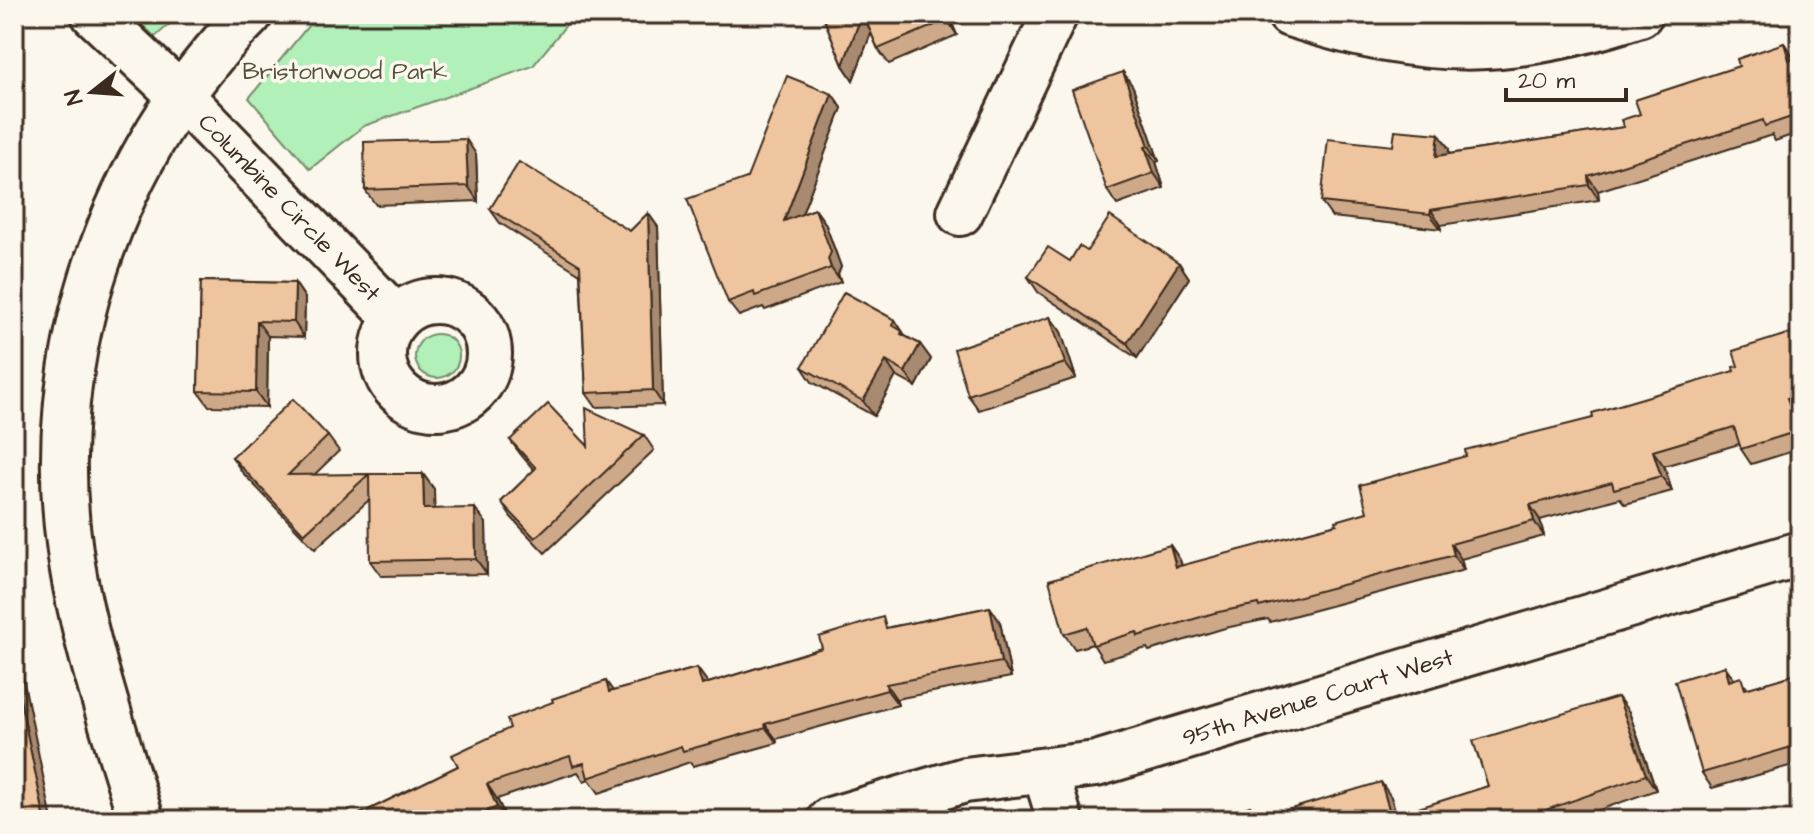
<svg xmlns="http://www.w3.org/2000/svg" width="1814" height="834" font-family="'Architects Daughter',sans-serif">
	<rect width="100%" height="100%" fill="#fbf7ec"/>
	<filter id="ink" filterUnits="userSpaceOnUse"><feTurbulence type="fractalNoise" baseFrequency=".0125" numOctaves="2"/><feDisplacementMap in="SourceGraphic" scale="16" xChannelSelector="R" yChannelSelector="G"/><feConvolveMatrix kernelMatrix="1 2 1 2 8 2 1 2 1" color-interpolation-filters="sRGB"/></filter>
	<g filter="url(#ink)">
		<g fill="#b1f0b8" stroke="#768d6b" stroke-width="2">
			<polygon points="131,14 181,14 155,37"/>
			<polygon points="329,14 575,14 533,66 364,126 310,169 249,98 308,26"/>
			<circle cx="437" cy="356" r="22"/>
		</g>
		<g fill="none" stroke-linecap="round" stroke-linejoin="round">
			<defs>
				<g id="minor">
					<polyline points="94,14 182,97 396,318"/>
					<path d="M 1290,14 C 1420,57 1510,58 1640,14"/>
					<polyline points="960,213 1055,14"/>
					<circle cx="436" cy="354" r="53"/>
					<polyline points="1045,771 1060,820"/>
					<path d="M 141,820 C 115,732 83,642 70,551 C 42,357 111,153 250,14"/>
					<polyline points="830,820 965,780 1096,764 1800,554"/>
				</g>
			</defs>
			<use href="#minor" stroke="#3b2a1e" stroke-width="50"/>
			<use href="#minor" stroke="#fbf7ec" stroke-width="44"/>
		</g>
		<g fill="#cea989" stroke="#3b2a1e" stroke-width="2">
			<polygon points="822,14 948,14 957,35 889,64 878,49 871,33 853,80 843,65"/>
			<polygon points="1784,43 1794,58 1800,56 1800,132 1775,141 1772,135 1598,191 1599,200 1441,225 1441,229 1332,217 1321,202 1393,146 1439,134 1449,149 1449,154 1624,127 1640,114 1739,66"/>
			<polygon points="1123,72 1133,87 1159,161 1156,162 1164,188 1117,205 1107,190"/>
			<polygon points="832,94 842,108 802,214 815,209 825,223 841,267 838,274 841,282 765,310 763,307 739,316 728,302 747,178"/>
			<polygon points="476,154 478,201 376,205 365,190"/>
			<polygon points="490,209 630,231 648,213 658,227 663,405 596,407 586,393 580,274 500,223"/>
			<polygon points="1087,251 1179,263 1189,278 1137,358 1038,292 1028,277 1070,261"/>
			<polygon points="201,281 295,283 305,298 304,337 268,336 267,407 209,406 198,391"/>
			<polygon points="1050,317 1061,332 1076,378 979,410 968,395"/>
			<polygon points="895,320 906,337 920,344 931,359 916,387 896,376 874,416 812,382 802,367"/>
			<polygon points="1800,330 1800,412 1798,413 1800,420 1800,449 1751,464 1741,449 1739,444 1664,466 1672,491 1625,504 1620,498 1540,520 1544,536 1461,559 1464,570 1270,622 1268,619 1225,628 1149,651 1147,648 1103,660 1093,644 1075,649 1064,634 1170,545 1180,560 1182,566 1337,524 1367,512 1466,456 1593,418 1734,371 1738,366"/>
			<polygon points="644,435 654,450 545,553 511,517 501,502 534,470 521,455 510,440 588,446"/>
			<polygon points="328,436 339,451 314,475 423,474 434,489 434,509 486,523 487,574 381,576 370,561 370,499 315,549 242,472 232,457"/>
			<polygon points="990,607 1000,622 1011,677 896,699 898,705 776,739 777,743 693,766 690,762 599,793 589,779 584,781 578,772 497,799 507,820 348,820 458,766 510,728 553,702 606,681 613,691 697,668 708,683 890,627"/>
			<polygon points="1725,666 1734,679 1749,688 1800,673 1800,763 1712,788 1702,773"/>
			<polygon points="1629,712 1656,790 1571,820 1408,820 1488,786"/>
		</g>
		<g fill="#a78a6f" stroke="#3b2a1e" stroke-width="2">
			<polygon points="862,14 873,28 853,80 843,65"/>
			<polygon points="944,14 948,14 957,35 947,20"/>
			<polygon points="1784,43 1794,58 1789,60"/>
			<polygon points="1123,72 1133,87 1159,161 1149,146"/>
			<polygon points="832,94 842,108 794,235 784,221"/>
			<polygon points="1439,134 1449,149 1447,171 1436,156"/>
			<polygon points="466,139 476,154 478,201 468,186"/>
			<polygon points="1145,147 1156,162 1164,188 1154,173"/>
			<polygon points="1588,176 1598,191 1599,200 1589,185"/>
			<polygon points="815,209 825,223 841,267 838,274 841,282 831,268 828,259"/>
			<polygon points="1431,210 1441,225 1441,229 1430,214"/>
			<polygon points="648,213 658,227 663,405 653,390"/>
			<polygon points="1179,263 1189,278 1137,358 1127,343"/>
			<polygon points="295,283 305,298 304,337 294,322"/>
			<polygon points="1050,317 1061,332 1076,378 1065,363"/>
			<polygon points="895,320 912,346 892,325"/>
			<polygon points="257,321 268,336 267,407 256,392"/>
			<polygon points="920,344 931,359 916,387 905,372"/>
			<polygon points="886,361 896,376 874,416 863,401"/>
			<polygon points="1787,398 1798,413 1800,420 1800,435 1798,431"/>
			<polygon points="1653,451 1664,466 1672,491 1661,476"/>
			<polygon points="423,474 434,489 435,524 424,509"/>
			<polygon points="1530,505 1540,520 1544,536 1534,521"/>
			<polygon points="475,508 486,523 487,574 476,559"/>
			<polygon points="1451,544 1461,559 1464,570 1454,555"/>
			<polygon points="1170,545 1180,560 1187,582 1176,567"/>
			<polygon points="990,607 1000,622 1011,677 1001,662"/>
			<polygon points="14,662 22,673 52,820 45,820 14,671"/>
			<polygon points="1725,666 1735,681 1729,681"/>
			<polygon points="697,668 708,683 702,685"/>
			<polygon points="886,684 896,699 898,705 887,690"/>
			<polygon points="1618,697 1629,712 1656,790 1646,775"/>
			<polygon points="765,724 776,739 777,743 766,728"/>
			<polygon points="1791,731 1800,744 1800,753 1795,746"/>
			<polygon points="1381,782 1391,797 1398,820 1392,820"/>
			<polygon points="487,784 497,799 507,820 497,807"/>
			<polygon points="1250,806 1259,820 1254,820"/>
		</g>
		<g fill="#efc59f" stroke="#3b2a1e" stroke-width="2">
			<polygon points="822,14 862,14 843,65"/>
			<polygon points="863,14 944,14 947,20 878,49"/>
			<polygon points="1784,43 1789,60 1800,56 1800,114 1765,126 1763,120 1588,176 1589,185 1431,210 1430,214 1321,202 1328,139 1393,146 1395,130 1439,134 1436,156 1624,127 1621,120 1640,114 1635,100 1739,66 1737,59"/>
			<polygon points="1123,72 1149,146 1145,147 1154,173 1107,190 1072,90"/>
			<polygon points="787,76 832,94 784,221 815,209 831,252 828,259 831,268 755,296 754,292 728,302 687,199 747,178"/>
			<polygon points="466,139 468,186 365,190 364,142"/>
			<polygon points="519,162 630,231 648,213 653,390 586,393 580,265 490,209"/>
			<polygon points="1110,216 1179,263 1127,343 1028,277 1048,247 1070,261 1079,246 1087,251"/>
			<polygon points="201,281 295,283 294,322 257,321 256,392 198,391"/>
			<polygon points="844,292 895,320 892,325 902,331 901,334 920,344 905,372 886,361 863,401 802,367"/>
			<polygon points="1050,317 1065,363 968,395 954,349"/>
			<polygon points="1800,330 1800,394 1787,398 1798,431 1741,449 1734,427 1653,451 1661,476 1614,489 1612,482 1530,505 1534,521 1451,544 1454,555 1259,607 1258,604 1214,613 1138,636 1137,632 1093,645 1087,627 1064,634 1049,580 1170,545 1176,567 1337,524 1336,521 1367,512 1360,485 1466,456 1465,450 1593,418 1592,413 1734,371 1733,367 1738,366 1733,351"/>
			<polygon points="293,399 328,436 288,475 369,474 304,534 232,457"/>
			<polygon points="548,404 588,446 586,408 644,435 535,538 501,502 536,468 510,440"/>
			<polygon points="369,474 423,474 424,509 475,508 476,559 370,561"/>
			<polygon points="990,607 1001,662 886,684 887,690 765,724 766,728 683,751 681,746 588,778 584,763 573,766 570,756 487,784 497,807 469,820 348,820 458,766 452,755 510,728 507,719 553,702 552,699 606,681 609,692 697,668 702,685 822,648 819,637 883,617 886,628"/>
			<polygon points="1725,666 1729,681 1741,677 1745,689 1800,673 1800,728 1791,731 1795,746 1702,773 1675,681"/>
			<polygon points="14,671 45,820 14,820"/>
			<polygon points="1618,697 1646,775 1540,812 1543,820 1408,820 1406,812 1488,786 1473,741"/>
			<polygon points="1381,782 1392,820 1204,820 1250,806 1254,820"/>
		</g>
	</g>
	<g text-anchor="middle" dominant-baseline="central" stroke-width="7" stroke-linejoin="round" paint-order="stroke">
		<g font-size="24" fill="#53523d" stroke="#fbf7ec">
			<text x="345" y="72">Bristonwood Park</text>
		</g>
		<g font-size="24" fill="#3b2a1e" stroke="#fbf7ec">
			<text transform="translate(289 208) rotate(46)">Columbine Circle West</text>
			<text transform="translate(1318 698) rotate(-17)">95th Avenue Court West</text>
		</g>
	</g>
	<rect width="1814" height="834" fill="none" stroke="#fbf7ec" stroke-width="48"/>
	<rect x="24" y="24" width="1766" height="786" fill="none" stroke="#3b2a1e" stroke-width="3" filter="url(#ink)"/>
	<g transform="translate(92 92) rotate(253)" stroke="#fbf7ec" stroke-width="6" paint-order="stroke">
	<path d="M0-6L14 30L0 20L-14 30Z" fill="#3b2a1e"/>
	<text y="-12" font-size="22" font-weight="bold" text-anchor="middle" fill="#3b2a1e">N</text>
	</g>
	<path d="M1506 88v12h120v-12" fill="none" stroke="#3b2a1e" stroke-width="4"/>
	<text x="1518" y="88" font-size="24" fill="#3b2a1e" stroke="#fbf7ec" stroke-width="6" paint-order="stroke">20 m</text>
</svg>
